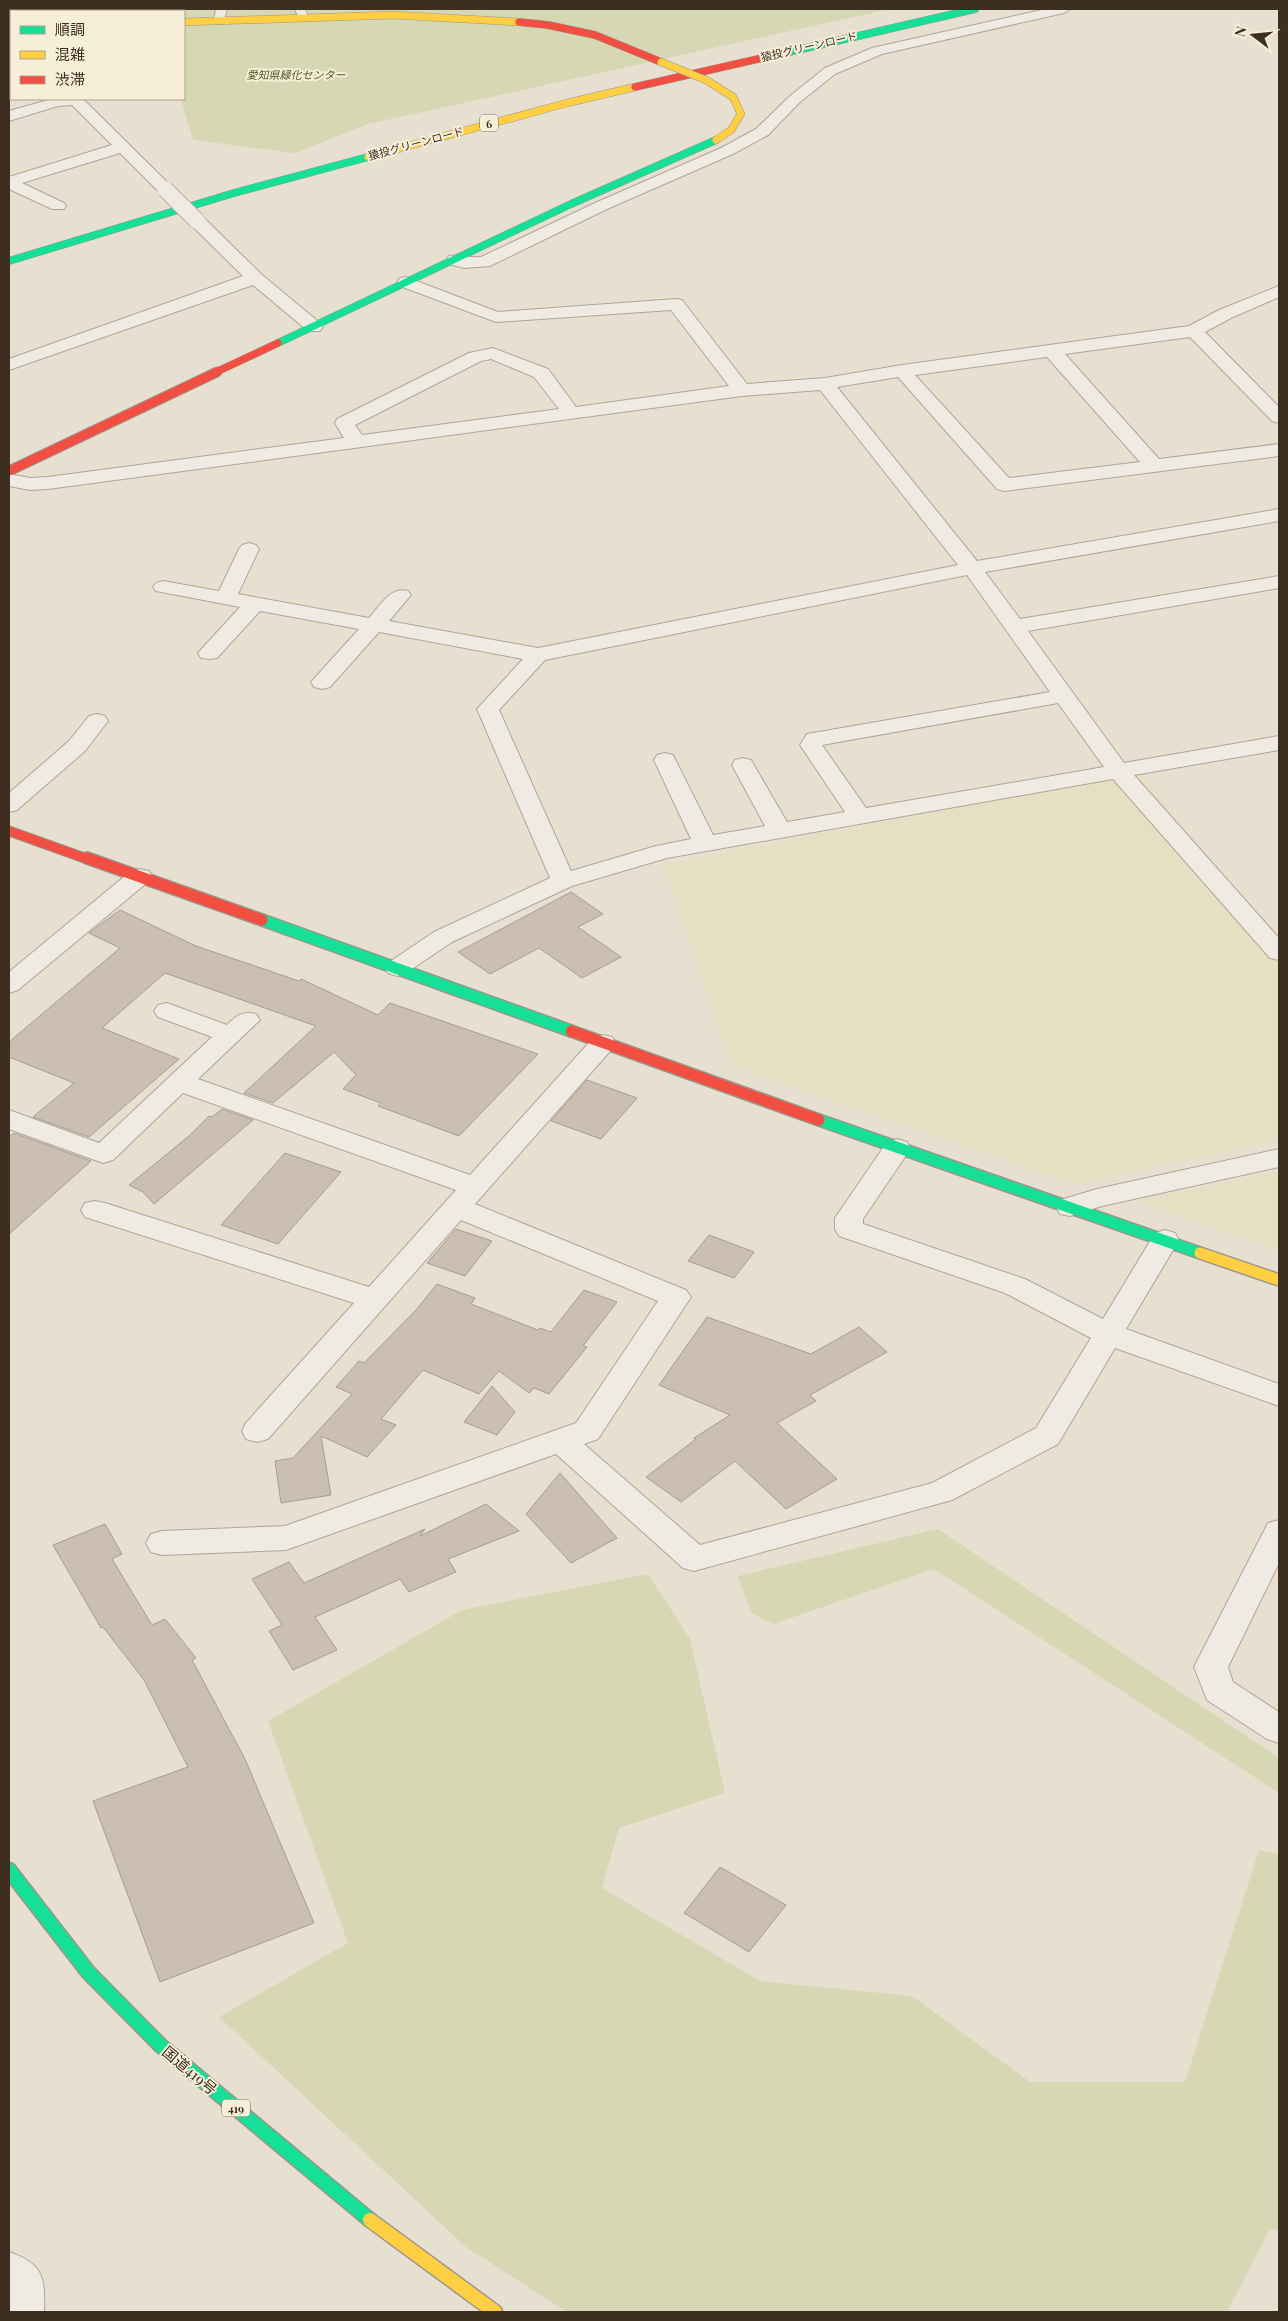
<svg xmlns="http://www.w3.org/2000/svg" width="1288" height="2321" font-family="'Playfair Display','Noto Sans JP',serif">
	<rect width="100%" height="100%" fill="#e7e0d1"/>
	<g fill="#e6dfc2">
		<polygon points="1135,773 1145,777 1279,950 1279,1141 1075,1184 732,1066 664,864"/>
		<polygon points="1279,1171 1279,1251 1138,1201"/>
	</g>
	<g fill="#d6d7b3">
		<polygon points="9,9 890,9 368,124 295,153 193,140 181,99 184,99 184,11 11,11 11,33 9,32"/>
		<polygon points="938,1529 1279,1758 1279,1793 934,1569 773,1624 751,1613 738,1576"/>
		<polygon points="648,1574 690,1639 725,1793 619,1828 602,1888 760,1981 912,1996 1030,2082 1185,2082 1259,1850 1279,1854 1279,2231 1270,2229 1227,2312 567,2312 466,2247 219,2017 348,1943 268,1721 462,1610"/>
	</g>
	<g fill="#cbbfb2" stroke="#a89c90">
		<polygon points="571,892 603,914 578,927 621,957 582,978 539,948 490,974 458,952"/>
		<polygon points="120,910 196,946 299,981 301,979 378,1015 390,1003 538,1054 459,1136 378,1106 381,1103 343,1089 356,1075 334,1052 273,1103 244,1093 316,1026 165,973 102,1028 179,1059 89,1137 33,1117 74,1083 9,1057 9,1042 120,948 89,933"/>
		<polygon points="587,1080 637,1098 601,1139 551,1121"/>
		<polygon points="222,1109 253,1120 154,1204 143,1192 129,1185 189,1136 209,1116 212,1117"/>
		<polygon points="14,1133 91,1161 9,1234 9,1137"/>
		<polygon points="285,1153 341,1172 278,1244 221,1225"/>
		<polygon points="456,1229 492,1241 465,1276 427,1263"/>
		<polygon points="709,1235 754,1252 734,1278 688,1261"/>
		<polygon points="437,1284 475,1298 471,1304 538,1330 540,1328 551,1332 584,1290 617,1302 583,1346 587,1347 549,1394 534,1388 529,1393 499,1371 479,1394 423,1370 381,1419 396,1425 367,1457 321,1436 331,1495 281,1503 275,1461 293,1458 352,1394 336,1387 359,1361 364,1363 416,1310"/>
		<polygon points="707,1317 811,1354 859,1327 887,1352 810,1395 816,1401 777,1423 837,1479 786,1509 735,1461 681,1502 646,1477 696,1439 694,1438 730,1415 659,1385"/>
		<polygon points="492,1386 515,1412 497,1435 464,1422"/>
		<polygon points="560,1473 617,1538 571,1563 526,1514"/>
		<polygon points="486,1504 519,1531 448,1559 456,1572 409,1592 400,1579 315,1617 337,1650 293,1670 269,1631 282,1625 252,1579 289,1562 304,1583 425,1529 420,1536"/>
		<polygon points="105,1524 122,1554 112,1559 152,1625 165,1619 196,1658 192,1660 245,1759 314,1923 160,1982 93,1801 188,1767 144,1680 103,1627 101,1628 53,1545"/>
		<polygon points="720,1867 786,1905 749,1952 684,1913"/>
	</g>
	<g fill="none" stroke-linecap="round" stroke-linejoin="round">
		<defs>
			<g id="lane">
				<polygon points="216,9 227,9 223,24 215,24 214,22"/>
				<polygon points="295,9 305,9 309,19 308,21 300,21"/>
			</g>
			<g id="street">
				<path d="M 1046,9 L 1071,9 L 1064,13 L 882,54 L 835,74 L 800,102 L 768,135 L 733,154 L 607,209 L 490,266 L 464,268 L 449,264 L 446,260 L 449,256 C 459,254 470,258 481,257 L 595,203 L 721,148 L 756,129 L 790,96 L 825,68 L 872,48 Z"/>
				<rect x="9" y="59" width="2" height="9"/>
				<polygon points="52,99 83,99 171,186 173,189 171,192 159,192 120,153 22,183 64,203 66,206 64,209 52,209 9,189 9,177 112,145 72,105 58,106 9,121 9,111"/>
				<polygon points="197,216 203,217 261,274 320,323 323,327 320,331 308,331 253,285 9,370 9,359 243,276 191,225 189,221 191,217"/>
				<path d="M 406,277 L 498,312 L 676,299 L 682,300 L 747,384 L 825,378 L 902,365 L 1189,326 L 1219,310 L 1279,286 L 1279,297 L 1231,318 L 1205,332 L 1279,407 L 1279,423 L 1272,421 L 1190,337 L 1065,354 L 1159,459 L 1279,444 L 1279,456 L 1004,491 L 997,489 L 898,377 L 837,387 L 977,561 L 1279,509 L 1279,521 L 985,572 L 1020,619 L 1279,576 L 1279,588 L 1028,631 L 1124,763 L 1279,736 L 1279,750 L 1134,775 L 1279,938 L 1279,960 L 1270,958 L 1113,779 L 667,858 L 572,886 L 452,942 L 406,973 L 397,976 L 388,973 L 384,968 L 388,963 L 434,932 L 550,878 L 477,709 L 523,659 L 379,632 L 330,687 L 322,689 L 314,687 L 311,682 L 359,629 L 260,611 L 217,658 L 209,659 L 201,658 L 198,653 L 240,607 L 156,591 L 153,587 L 156,583 L 163,581 L 219,591 L 239,549 L 242,545 L 249,543 L 256,545 L 259,549 L 238,594 L 369,618 C 380,606 390,586 408,591 L 411,595 L 389,621 L 538,648 L 958,565 L 820,390 L 742,396 L 48,489 L 30,490 L 9,486 L 9,474 L 30,478 L 48,477 L 344,438 L 335,423 L 337,419 L 469,353 L 493,348 L 548,369 L 576,407 L 729,386 L 671,310 L 496,322 L 400,286 L 397,282 L 400,278 ZM 1047,357 L 1140,462 L 1009,478 L 915,375 ZM 491,359 L 534,377 L 559,409 L 362,435 L 355,425 L 481,361 ZM 967,575 L 1050,692 L 807,734 L 800,745 L 845,812 L 787,822 L 751,760 L 743,758 L 735,760 L 732,765 L 765,826 L 713,835 L 673,755 L 665,753 L 657,755 L 654,760 L 691,839 L 656,846 L 571,871 L 499,710 L 545,660 ZM 1058,703 L 1104,767 L 866,808 L 822,745 Z"/>
				<polygon points="97,714 105,716 108,721 85,751 17,810 9,812 9,793 69,741 89,716"/>
				<polygon points="140,869 149,871 152,876 149,881 18,990 9,993 9,972 131,871"/>
				<path d="M 167,1003 L 227,1025 C 237,1015 242,1011 256,1014 L 260,1020 L 198,1079 L 470,1175 L 594,1037 L 603,1035 L 612,1037 L 616,1043 L 612,1049 L 475,1204 L 686,1290 L 691,1297 L 598,1439 L 584,1444 L 700,1545 L 932,1483 L 1036,1428 L 1091,1338 L 1005,1293 L 839,1236 L 835,1229 L 835,1218 L 887,1142 L 897,1139 L 907,1142 L 911,1148 L 863,1219 L 863,1224 L 1025,1279 L 1103,1319 L 1155,1233 L 1165,1230 L 1175,1233 L 1179,1240 L 1126,1329 L 1279,1384 L 1279,1406 L 1115,1348 L 1058,1444 L 952,1500 L 694,1571 L 683,1568 L 556,1454 L 286,1550 L 162,1555 L 151,1552 L 146,1543 L 151,1534 L 162,1531 L 285,1526 L 576,1423 L 658,1301 L 461,1220 L 268,1439 L 257,1442 L 246,1439 L 242,1431 L 246,1423 L 354,1303 L 85,1217 L 81,1210 L 85,1203 L 95,1201 L 105,1203 L 369,1287 L 456,1190 L 183,1093 L 113,1160 L 103,1163 L 9,1129 L 9,1110 L 99,1143 L 212,1037 L 158,1017 L 154,1011 L 158,1005 Z"/>
				<polygon points="1279,1149 1279,1167 1102,1206 1070,1216 1060,1214 1056,1207 1060,1200 1097,1189"/>
				<polygon points="1279,1520 1279,1563 1228,1667 1233,1682 1279,1712 1279,1743 1267,1739 1207,1700 1194,1667 1268,1523"/>
				<path d="M 9,2252 C 44,2264 45,2278 44,2312 L 9,2312 Z"/>
			</g>
			<g id="fast-far2">
				<polyline points="789,52 975,9"/>
				<polyline points="9,261 234,193 368,157"/>
				<polyline points="278,343 571,204 716,140"/>
			</g>
			<g id="fast-far1">
				<polyline points="262,920 571,1031"/>
				<polyline points="819,1120 1200,1253"/>
			</g>
			<polyline id="fast" points="9,1870 88,1972 160,2045 370,2220"/>
			<g id="slow-far2">
				<polyline points="184,22 393,15 519,22"/>
				<polyline points="706,80 733,97 741,114 731,130 716,140"/>
				<polyline points="368,157 567,103 635,87"/>
			</g>
			<polyline id="slow-far1" points="1200,1253 1279,1280"/>
			<polyline id="slow" points="370,2220 495,2312"/>
			<g id="jam-far2">
				<polyline points="57,9 67,11"/>
				<polyline points="519,22 548,25 595,35 661,62"/>
				<polyline points="635,87 789,52"/>
				<polyline points="214,373 278,343"/>
			</g>
			<g id="jam-far1">
				<polyline points="9,471 217,372"/>
				<polyline points="9,831 90,860"/>
			</g>
			<g id="jam">
				<polyline points="87,858 262,920"/>
				<polyline points="571,1031 819,1120"/>
			</g>
		</defs>
		<use href="#lane" stroke="#ada599" stroke-width="2"/>
		<use href="#street" stroke="#ada599" stroke-width="2"/>
		<use href="#fast-far2" stroke="#9c958a" stroke-width="8"/>
		<use href="#fast-far1" stroke="#9c958a" stroke-width="14"/>
		<use href="#fast" stroke="#9c958a" stroke-width="17"/>
		<use href="#slow-far2" stroke="#9c958a" stroke-width="8"/>
		<use href="#slow-far1" stroke="#9c958a" stroke-width="14"/>
		<use href="#slow" stroke="#9c958a" stroke-width="17"/>
		<use href="#jam-far2" stroke="#9c958a" stroke-width="8"/>
		<use href="#jam-far1" stroke="#9c958a" stroke-width="11"/>
		<use href="#jam" stroke="#9c958a" stroke-width="14"/>
		<use href="#lane" fill="#efebe3" fill-rule="evenodd"/>
		<use href="#street" fill="#efebe3" fill-rule="evenodd"/>
		<use href="#fast-far2" stroke="#16e098" stroke-width="7"/>
		<use href="#fast-far1" stroke="#16e098" stroke-width="11"/>
		<use href="#fast" stroke="#16e098" stroke-width="14"/>
		<use href="#slow-far2" stroke="#ffcf43" stroke-width="7"/>
		<use href="#slow-far1" stroke="#ffcf43" stroke-width="11"/>
		<use href="#slow" stroke="#ffcf43" stroke-width="14"/>
		<use href="#jam-far2" stroke="#f24e42" stroke-width="7"/>
		<use href="#jam-far1" stroke="#f24e42" stroke-width="9"/>
		<use href="#jam" stroke="#f24e42" stroke-width="11"/>
		<defs>
			<polyline id="street-bridge" points="165,189 197,221"/>
			<polyline id="slow-bridge" points="661,62 706,80"/>
		</defs>
		<use href="#street-bridge" stroke="#ada599" stroke-width="18" stroke-linecap="butt"/>
		<use href="#slow-bridge" stroke="#9c958a" stroke-width="8" stroke-linecap="butt"/>
		<use href="#street-bridge" stroke="#efebe3" stroke-width="16"/>
		<use href="#slow-bridge" stroke="#ffcf43" stroke-width="7"/>
	</g>
	<g text-anchor="middle" dominant-baseline="central" stroke-width="4" stroke-linejoin="round" paint-order="stroke">
		<g font-size="11" fill="#3d2e20" stroke="#f7eed8">
			<text transform="translate(809 46) rotate(-13)">猿投グリーンロード</text>
			<text transform="translate(416 143) rotate(-15)">猿投グリーンロード</text>
		</g>
		<g font-size="11" font-style="italic" fill="#4d5a26" stroke="#f7eed8">
			<text x="296" y="74">愛知県緑化センター</text>
		</g>
		<g fill="#f7eed8" stroke="#756857" stroke-width="1">
			<rect x="480" y="114.5" width="18" height="17" rx="4"/>
			<rect x="222" y="2099.5" width="28" height="17" rx="4"/>
		</g>
		<g font-size="11" font-weight="bold" fill="#3d2e20">
			<text x="489" y="123">6</text>
			<text x="236" y="2108">419</text>
		</g>
		<g font-size="15" fill="#3d2e20" stroke="#f7eed8">
			<text transform="translate(190 2070) rotate(40)">国道419号</text>
		</g>
	</g>
	<rect width="1288" height="2321" fill="none" stroke="#3d2e20" stroke-width="20"/>
	<rect x="10" y="10" width="175" height="90" fill="#f7eed8" stroke="#ada18e"/>
	<rect x="20" y="26" width="25" height="8" fill="#16e098" stroke="#ada18e"/>
	<text x="55" y="35" font-size="15" fill="#3d2e20">順調</text>
	<rect x="20" y="51" width="25" height="8" fill="#ffcf43" stroke="#ada18e"/>
	<text x="55" y="60" font-size="15" fill="#3d2e20">混雑</text>
	<rect x="20" y="76" width="25" height="8" fill="#f24e42" stroke="#ada18e"/>
	<text x="55" y="85" font-size="15" fill="#3d2e20">渋滞</text>
	<g transform="translate(1253 35) rotate(286)" stroke="#f7eed8" stroke-width="4" paint-order="stroke">
	<path d="M0-4L9 19L0 12L-9 19Z" fill="#3d2e20"/>
	<text y="-8" font-size="14" font-weight="bold" text-anchor="middle" fill="#3d2e20">N</text>
	</g>
</svg>
